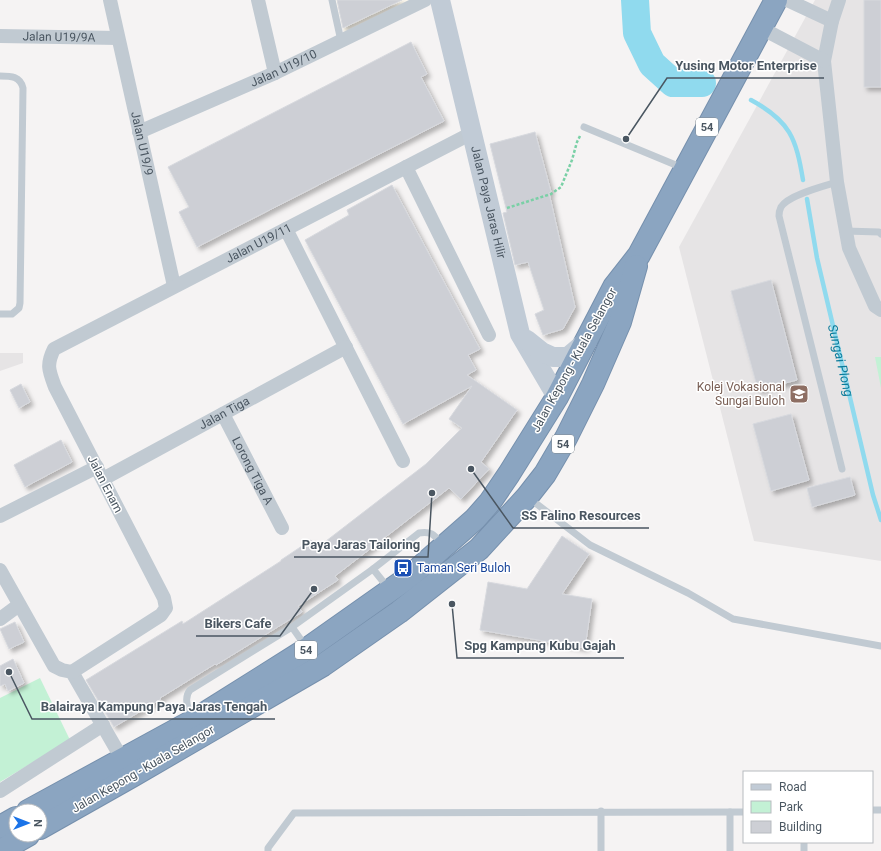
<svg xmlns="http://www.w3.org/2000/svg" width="881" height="851" font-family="Roboto,sans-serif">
	<defs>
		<filter id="shadow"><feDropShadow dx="3.5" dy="3.5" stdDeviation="2" flood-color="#0004"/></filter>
	</defs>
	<rect width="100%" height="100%" fill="#f5f3f3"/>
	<polygon fill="#fdf9ef" points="336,0 408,0 409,1 344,33"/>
	<g fill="#e6e4e5">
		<polygon points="815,0 881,0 881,561 754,541 679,247"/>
		<polygon points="0,353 23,353 23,363 0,371"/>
	</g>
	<g fill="#c3f1d5">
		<polygon points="875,357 881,357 881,388"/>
		<polygon points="40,678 70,740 0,782 0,698"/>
	</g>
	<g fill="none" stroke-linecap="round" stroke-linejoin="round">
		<g stroke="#90daee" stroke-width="4.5">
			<path d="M 751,100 C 790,121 796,138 803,180"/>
			<path id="s1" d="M 807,199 L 817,258 L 873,495 L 881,520"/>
		</g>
		<polyline stroke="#90daee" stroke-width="28" points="635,0 637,33 652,64 673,83 702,83"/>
	</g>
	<g fill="#cdcfd5" stroke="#d7d9de" filter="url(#shadow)">
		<polygon points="337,0 402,0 343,28"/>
		<rect x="864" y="0" width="17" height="87"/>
		<polygon points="411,42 427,74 421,77 444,121 197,247 179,212 189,207 168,167"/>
		<polygon points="535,132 551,192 549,193 575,307 563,329 543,335 535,314 544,310 528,262 515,265 503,213 507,212 490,144"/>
		<polygon points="392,185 480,349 468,355 476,370 467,375 517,410 481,462 489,469 461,499 449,488 335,576 338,580 298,606 302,612 216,665 215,664 160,698 161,699 114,727 86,680 182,621 183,624 281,561 281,560 311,540 317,548 426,464 462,428 449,419 472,386 403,424 305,240 349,215 347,210"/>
		<polygon points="771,280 797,380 758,390 731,291"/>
		<polygon points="21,384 30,402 19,408 10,390"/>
		<polygon points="791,414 809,480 771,491 753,424"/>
		<polygon points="61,440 72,462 25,487 14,465"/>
		<polygon points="850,477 855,495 812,507 807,488"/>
		<polygon points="562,536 589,554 562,594 592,599 585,648 480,630 488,582 527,589"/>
		<polygon points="15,622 24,642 9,649 0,629"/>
		<polygon points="13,659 24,683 8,691 5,684 0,686 0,666"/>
	</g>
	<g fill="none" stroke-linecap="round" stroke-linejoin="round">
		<defs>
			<g id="highway">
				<polyline points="28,811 191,722 307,649 409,577 475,519 490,502 509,474 557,397 614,287 639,255 776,0"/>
				<polyline points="0,827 16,818"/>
				<polyline points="40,828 132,776 323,665 399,612 479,549 527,497 545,474 566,438 593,384 620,322 636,266"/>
				<polyline points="0,851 28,835"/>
			</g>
		</defs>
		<use href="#highway" stroke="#7690ad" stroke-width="24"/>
		<polyline stroke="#7ad0a6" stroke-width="2.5" stroke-dasharray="3 2" stroke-linecap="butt" points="507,208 551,194 561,187 572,160 577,142 580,136"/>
		<g stroke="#c1cad2" stroke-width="7">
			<polyline points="332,0 341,41"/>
			<path d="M 0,76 C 11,76 20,76 23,88 L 20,303 L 19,308 L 12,314 L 0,314"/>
			<polyline points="584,127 683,168"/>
			<path d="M 837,182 C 824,186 788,195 781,207 C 780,209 779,213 779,216 L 842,469"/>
			<polyline points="845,231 879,232 881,234"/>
			<polyline points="529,498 590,545 688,593 733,619 881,646"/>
			<polyline points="373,569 389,589"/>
			<polyline points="292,627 306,647"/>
			<path d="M 191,719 C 189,710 183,698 190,690 L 292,627 L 373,569 L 419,533 C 432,531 434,535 443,545"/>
			<polyline points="872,810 881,810"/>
			<polyline points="601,811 601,851"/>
			<polyline points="730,812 730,851"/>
			<polyline points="804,842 804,851"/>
			<polyline points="268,851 268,848 294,813 744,812"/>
		</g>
		<g stroke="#c1cad2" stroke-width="14">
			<path id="s2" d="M 110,0 L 174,286"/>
			<polyline points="258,0 275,73"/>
			<polyline points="787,0 832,21"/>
			<polyline points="839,0 832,21 824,61 837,182 849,248 875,306 881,310"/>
			<polyline points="761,28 824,61"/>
			<path id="s3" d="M 0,36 L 118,38"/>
			<path id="s4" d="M 139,132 L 275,73 L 425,0"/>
			<polyline points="406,167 489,335"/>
			<polyline points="286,229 403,461"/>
			<path id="s5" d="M 223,414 L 282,528"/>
			<path id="s6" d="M 103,479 L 346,347"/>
			<polyline points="0,516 97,467"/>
			<polyline points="0,570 54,666 62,670 72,672 122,759"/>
			<polyline points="0,619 19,605"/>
			<path id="s7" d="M 72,672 L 161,615 L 166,608 L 164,598 L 55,387 C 49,371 46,365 54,349 L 472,133"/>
			<polyline points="0,791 103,725"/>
		</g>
		<g stroke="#c1cbd6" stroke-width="20">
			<path id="s8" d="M 440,0 L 520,334 L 557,397"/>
			<polyline points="527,340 542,352 553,357 568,357 587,341"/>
		</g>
		<use href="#highway" stroke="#8ba5c1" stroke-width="22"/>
	</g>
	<defs>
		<symbol id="university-square" viewBox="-11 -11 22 22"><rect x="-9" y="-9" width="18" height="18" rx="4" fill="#8d6e63" stroke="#fff"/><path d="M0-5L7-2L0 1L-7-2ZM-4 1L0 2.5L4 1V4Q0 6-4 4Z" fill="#fff"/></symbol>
		<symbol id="bus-square" viewBox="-11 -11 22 22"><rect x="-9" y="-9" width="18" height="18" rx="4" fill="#1a4fb4" stroke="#fff"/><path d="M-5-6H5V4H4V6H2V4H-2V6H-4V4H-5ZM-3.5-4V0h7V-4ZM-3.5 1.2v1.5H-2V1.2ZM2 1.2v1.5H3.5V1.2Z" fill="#fff"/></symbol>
	</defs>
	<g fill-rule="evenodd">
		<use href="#university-square" x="788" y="383" width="22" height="22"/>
		<use href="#bus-square" x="392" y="557" width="22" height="22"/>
	</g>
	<g text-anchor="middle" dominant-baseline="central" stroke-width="3" stroke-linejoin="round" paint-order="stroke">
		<g fill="#fff" stroke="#808990" stroke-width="1">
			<rect x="696" y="118" width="22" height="18" rx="3"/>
			<rect x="552" y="435" width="22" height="18" rx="3"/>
			<rect x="295" y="641" width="22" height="18" rx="3"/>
		</g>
		<g font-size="11" font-weight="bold" fill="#4a5661">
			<text x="707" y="127">54</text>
			<text x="563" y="444">54</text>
			<text x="306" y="650">54</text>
		</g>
		<g font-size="12" fill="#4a5661" stroke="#fff">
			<text stroke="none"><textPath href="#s3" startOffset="59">Jalan U19/9A</textPath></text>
			<text stroke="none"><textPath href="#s4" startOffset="158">Jalan U19/10</textPath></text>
			<text stroke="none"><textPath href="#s2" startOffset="147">Jalan U19/9</textPath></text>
			<text stroke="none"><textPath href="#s8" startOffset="208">Jalan Paya Jaras Hilir</textPath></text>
			<text stroke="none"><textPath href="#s7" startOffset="632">Jalan U19/11</textPath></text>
			<text transform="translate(574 360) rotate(-61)">Jalan Kepong - Kuala Selangor</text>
			<text stroke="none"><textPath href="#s6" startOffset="138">Jalan Tiga</textPath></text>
			<text stroke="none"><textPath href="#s5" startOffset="64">Lorong Tiga A</textPath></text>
			<text transform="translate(105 484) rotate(63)">Jalan Enam</text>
			<text transform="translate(143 769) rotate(-30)">Jalan Kepong - Kuala Selangor</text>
		</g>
		<g font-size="12" fill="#785e54" stroke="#fff" text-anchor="end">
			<text x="785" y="387">Kolej Vokasional<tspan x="785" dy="14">Sungai Buloh</tspan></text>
		</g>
		<g font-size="12" fill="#164399" stroke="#fff" text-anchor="start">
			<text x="417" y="568">Taman Seri Buloh</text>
		</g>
		<g font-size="13" font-style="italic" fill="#0c7c9b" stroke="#fff">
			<text stroke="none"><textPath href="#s1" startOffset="165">Sungai Plong</textPath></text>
		</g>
	</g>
	<path fill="none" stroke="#4a5661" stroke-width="1.5" d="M626 139L667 78H824M471 469L513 528H649M432 493L428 557H294M314 589L280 636H196M452 604L457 658H624M9 672L32 719H275"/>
	<g fill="#4a5661" stroke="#fff" stroke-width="1.5">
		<circle cx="626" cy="139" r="4"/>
		<circle cx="471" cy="469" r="4"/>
		<circle cx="432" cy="493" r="4"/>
		<circle cx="314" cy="589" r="4"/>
		<circle cx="452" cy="604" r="4"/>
		<circle cx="9" cy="672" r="4"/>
	</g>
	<g font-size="13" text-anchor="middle" font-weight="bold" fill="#4a5661" stroke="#fff" stroke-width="3" stroke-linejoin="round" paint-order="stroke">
		<text x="746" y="70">Yusing Motor Enterprise</text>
		<text x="581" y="520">SS Falino Resources</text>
		<text x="361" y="549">Paya Jaras Tailoring</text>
		<text x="238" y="628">Bikers Cafe</text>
		<text x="540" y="650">Spg Kampung Kubu Gajah</text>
		<text x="154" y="711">Balairaya Kampung Paya Jaras Tengah</text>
	</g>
	<rect x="743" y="771" width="130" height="72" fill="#ffffff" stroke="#b7bbc0"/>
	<rect x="751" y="784" width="20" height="6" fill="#c1cbd6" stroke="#b7bbc0"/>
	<text x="779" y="791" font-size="12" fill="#4a5661">Road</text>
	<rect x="751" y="801" width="20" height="12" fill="#c3f1d5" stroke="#b7bbc0"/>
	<text x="779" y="811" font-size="12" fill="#4a5661">Park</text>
	<rect x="751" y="821" width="20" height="12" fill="#cdcfd5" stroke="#b7bbc0"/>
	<text x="779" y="831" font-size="12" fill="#4a5661">Building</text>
	<g transform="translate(28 823) rotate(90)"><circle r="19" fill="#ffffff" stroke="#b7bbc0"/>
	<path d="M0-3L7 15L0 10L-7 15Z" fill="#1a73e8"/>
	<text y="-6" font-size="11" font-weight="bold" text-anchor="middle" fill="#4a5661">N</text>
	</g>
</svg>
